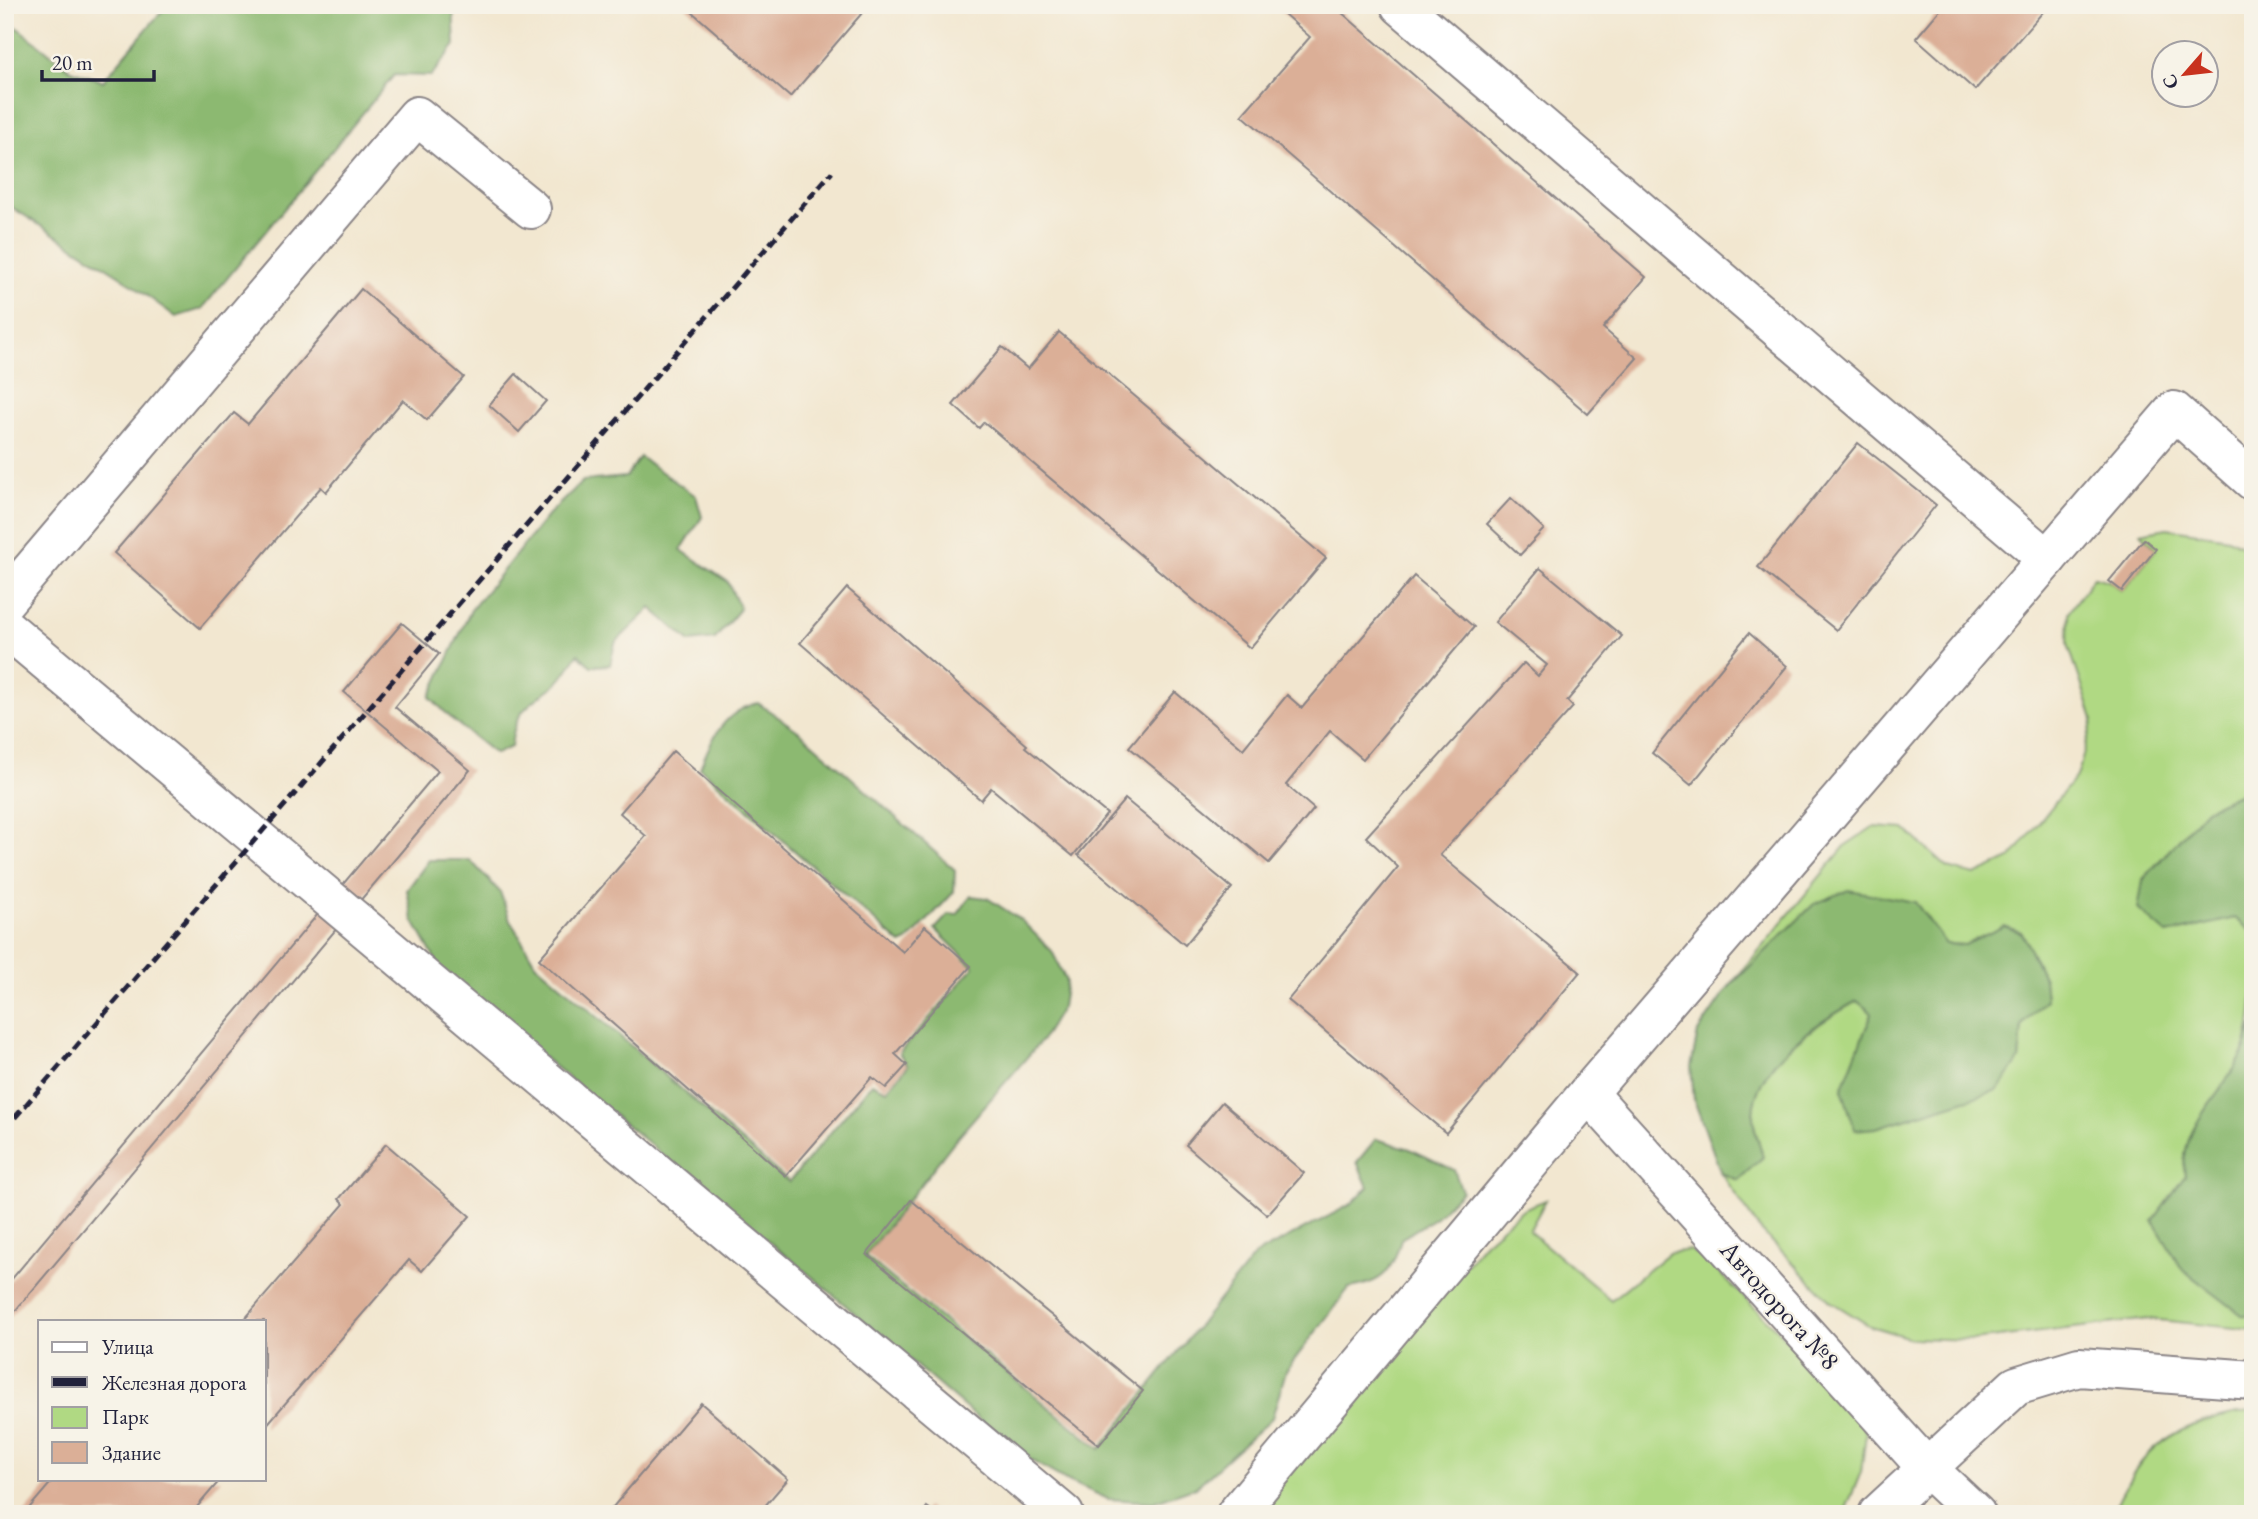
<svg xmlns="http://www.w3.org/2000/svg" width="2258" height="1519" font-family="'EB Garamond',serif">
	<rect width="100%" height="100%" fill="#f7f3e8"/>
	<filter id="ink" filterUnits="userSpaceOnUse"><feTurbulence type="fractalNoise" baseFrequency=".0143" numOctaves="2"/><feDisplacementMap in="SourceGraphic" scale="14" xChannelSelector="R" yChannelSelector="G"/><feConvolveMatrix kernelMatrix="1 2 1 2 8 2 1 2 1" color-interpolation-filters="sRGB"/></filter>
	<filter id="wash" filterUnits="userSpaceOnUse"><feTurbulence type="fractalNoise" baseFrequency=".00686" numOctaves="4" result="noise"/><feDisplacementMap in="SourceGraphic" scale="28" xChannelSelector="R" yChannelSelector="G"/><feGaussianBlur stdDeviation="1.57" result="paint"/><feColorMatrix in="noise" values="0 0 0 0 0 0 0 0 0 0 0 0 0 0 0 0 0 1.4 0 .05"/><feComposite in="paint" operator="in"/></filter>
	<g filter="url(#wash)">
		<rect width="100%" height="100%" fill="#f2e7d0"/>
		<g fill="#b0d983" stroke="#697e5f" stroke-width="2">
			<path d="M 2167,528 L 2228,538 L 2253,551 L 2253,787 L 2206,809 L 2143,879 L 2167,934 L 2235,918 L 2251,931 C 2258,961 2254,1029 2241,1058 C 2222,1098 2178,1127 2185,1176 L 2153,1221 L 2242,1315 L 2253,1316 L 2253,1330 L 2149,1319 L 1973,1340 L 1910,1338 L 1870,1326 L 1830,1301 L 1758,1227 L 1721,1173 L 1738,1180 L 1763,1157 C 1760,1144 1753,1128 1753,1115 C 1753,1065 1818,1022 1857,1001 L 1872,1013 L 1842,1089 L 2019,1060 L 2022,1025 L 2046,1000 L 2044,979 L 2022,932 L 2004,926 L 1965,945 L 1946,944 L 1915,902 L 1814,904 L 1728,988 L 1846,845 L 1873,827 L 1905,829 L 1948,868 L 1975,875 L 2010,859 L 2078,774 L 2093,719 L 2068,644 L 2069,612 L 2094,577 L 2109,581 L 2122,591 L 2156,549 L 2141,533 Z"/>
			<polygon points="1546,1200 1529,1231 1611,1300 1669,1253 1690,1250 1711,1265 1859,1410 1866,1434 1861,1472 1844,1514 1253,1514 1485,1242 1523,1209"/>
			<path d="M 2249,1411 L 2253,1413 L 2253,1514 L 2114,1514 C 2115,1503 2122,1493 2127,1484 C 2153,1434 2197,1420 2249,1411 Z"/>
		</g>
		<g fill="#8cb971" stroke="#576e56" stroke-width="2">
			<polygon points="167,5 453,5 455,45 431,76 394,75 202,309 176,317 120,276 5,203 5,18 71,70 103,81"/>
			<path d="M 640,457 L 696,496 L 702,517 L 681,550 L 728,582 L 740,609 L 715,639 L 690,642 L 651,608 L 615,643 L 610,665 L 591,666 L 578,654 C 571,664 564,679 554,686 C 526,707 515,710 511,747 L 495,754 L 453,720 L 430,697 L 471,610 L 548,515 L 583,481 L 626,477 Z"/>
			<path d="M 758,703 L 801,733 L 955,870 L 954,892 L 908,941 L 901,944 L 700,768 C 712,738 724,711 758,703 Z"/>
			<polygon points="2253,787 2253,938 2251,931 2235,918 2167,934 2138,909 2143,880 2206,809"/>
			<path d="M 429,860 L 470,860 L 500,892 L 510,920 L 535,963 L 789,1182 L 872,1083 L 887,1090 L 908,1066 L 899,1053 L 974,967 L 935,929 L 949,914 L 957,915 L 971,896 L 987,898 L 1021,920 L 1052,951 L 1066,981 L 1062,1007 L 1042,1040 L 956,1139 L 865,1256 L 1100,1449 L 1255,1255 L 1350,1205 L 1368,1187 L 1357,1162 L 1376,1139 L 1410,1149 L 1454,1170 L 1462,1191 L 1436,1217 L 1401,1239 C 1392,1272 1383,1283 1349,1288 L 1286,1371 L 1272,1418 L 1196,1487 L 1153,1502 L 1108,1499 L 1064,1479 L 1018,1453 L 817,1281 L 445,977 L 413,920 L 407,890 Z"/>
			<path d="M 1848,890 L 1915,902 L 1946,944 L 1965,945 L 2004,926 L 2022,933 L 2044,979 L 2046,1000 L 2022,1025 L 2019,1060 L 1998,1090 L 1876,1128 L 1855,1130 L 1842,1089 L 1872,1013 L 1857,1001 C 1815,1024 1756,1061 1753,1114 C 1752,1127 1760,1144 1763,1157 L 1738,1180 L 1721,1173 L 1694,1100 L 1691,1067 L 1698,1032 L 1728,988 L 1814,904 Z"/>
			<path d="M 2253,1025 L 2253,1316 L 2242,1315 L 2182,1269 L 2153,1221 L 2185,1176 C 2178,1130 2218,1098 2239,1061 C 2245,1050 2249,1037 2253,1025 Z"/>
		</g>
		<g id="blocks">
			<g fill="#dbaf97">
				<polygon points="684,5 869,5 790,97"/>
				<polygon points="1274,5 1333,5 1646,277 1603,328 1637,358 1588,414 1242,115 1310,37"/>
				<polygon points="1944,5 2049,5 1975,90 1916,38"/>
				<polygon points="361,289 464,377 427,420 403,400 326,492 321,487 200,628 114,553 234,413 248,424"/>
				<polygon points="1059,332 1326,558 1250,648 984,422 979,428 953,405 1002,347 1028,369"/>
				<polygon points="516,374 546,401 519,432 489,405"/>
				<polygon points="1858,443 1936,505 1836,630 1758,567"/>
				<polygon points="1511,498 1544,529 1520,555 1487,524"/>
				<polygon points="2144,539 2156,549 2122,591 2109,581"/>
				<polygon points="1540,568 1622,636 1567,701 1573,707 1440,855 1580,972 1446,1133 1288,1000 1398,867 1366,837 1524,663 1538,676 1547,665 1495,622"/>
				<polygon points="1414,576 1474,627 1363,759 1330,731 1286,785 1314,809 1269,863 1129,747 1175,692 1243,749 1287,695 1302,708"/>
				<polygon points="847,588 1027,745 1025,747 1107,814 1073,856 991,788 981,800 800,643"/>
				<polygon points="402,623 439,654 395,707 470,770 5,1323 5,1287 438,771 344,692"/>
				<polygon points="1749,633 1787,666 1691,785 1652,753"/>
				<polygon points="673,751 903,952 925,926 971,966 895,1054 907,1065 886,1088 872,1077 786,1176 539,959 646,836 620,813"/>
				<polygon points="1125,799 1232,888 1185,945 1078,855"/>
				<polygon points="1222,1102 1304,1173 1267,1215 1186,1145"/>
				<polygon points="386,1144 470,1216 422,1271 409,1260 264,1428 264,1321 243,1321 344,1204 339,1199"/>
				<polygon points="911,1200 1143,1391 1099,1445 867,1254"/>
				<polygon points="701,1403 788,1479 758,1514 607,1514"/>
				<polygon points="54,1479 221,1479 191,1514 24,1514"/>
				<polygon points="927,1507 937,1514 922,1514"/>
			</g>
		</g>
	</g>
	<g filter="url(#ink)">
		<use href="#blocks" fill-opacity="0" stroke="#8a8486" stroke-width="2"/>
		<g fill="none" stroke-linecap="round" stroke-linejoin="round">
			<defs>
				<g id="minor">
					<polyline points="1400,5 2047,559"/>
					<polyline points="5,601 417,116 531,209"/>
					<polyline points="5,627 1064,1514"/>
					<polyline points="1588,1093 1926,1467 1976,1514"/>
					<polyline points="1236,1514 1588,1093 2174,411 2253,481"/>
					<polyline points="1878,1514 2016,1386 2079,1367 2253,1380"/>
				</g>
			</defs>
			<use href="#minor" stroke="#8a8486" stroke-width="42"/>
			<use href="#minor" stroke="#fff" stroke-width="38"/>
			<polyline stroke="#22223b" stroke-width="5" stroke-dasharray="10 5" stroke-linecap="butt" points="5,1129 832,172"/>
		</g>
	</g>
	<g text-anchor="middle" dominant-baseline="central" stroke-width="5" stroke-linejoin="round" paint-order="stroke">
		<g font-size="26" fill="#22223b" stroke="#f7f3e8">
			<text transform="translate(1780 1305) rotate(48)">Автодорога №8</text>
		</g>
	</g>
	<rect width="2258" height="1519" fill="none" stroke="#f7f3e8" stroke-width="28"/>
	<rect x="38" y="1320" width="228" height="161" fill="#f7f3e8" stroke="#a29fa3" stroke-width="2"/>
	<rect x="52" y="1342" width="35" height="10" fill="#ffffff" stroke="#a29fa3" stroke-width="2"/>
	<text x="102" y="1354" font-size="21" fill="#22223b">Улица</text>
	<rect x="52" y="1377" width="35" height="10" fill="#22223b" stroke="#a29fa3" stroke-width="2"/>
	<text x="102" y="1390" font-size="21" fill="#22223b">Железная дорога</text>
	<rect x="52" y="1407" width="35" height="21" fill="#b0d983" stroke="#a29fa3" stroke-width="2"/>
	<text x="102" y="1424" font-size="21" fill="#22223b">Парк</text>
	<rect x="52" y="1442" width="35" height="21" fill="#dbaf97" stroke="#a29fa3" stroke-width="2"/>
	<text x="102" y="1460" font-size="21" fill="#22223b">Здание</text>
	<g transform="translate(2185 74) rotate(242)"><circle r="33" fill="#f7f3e8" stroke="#a29fa3" stroke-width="2"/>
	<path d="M0-5L12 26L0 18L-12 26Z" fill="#c8321e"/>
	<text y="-10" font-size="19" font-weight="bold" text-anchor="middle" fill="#22223b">С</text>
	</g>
	<path d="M42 70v10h112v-10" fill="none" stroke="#22223b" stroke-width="3.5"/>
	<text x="52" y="70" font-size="21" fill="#22223b" stroke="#f7f3e8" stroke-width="5" paint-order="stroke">20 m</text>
</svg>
